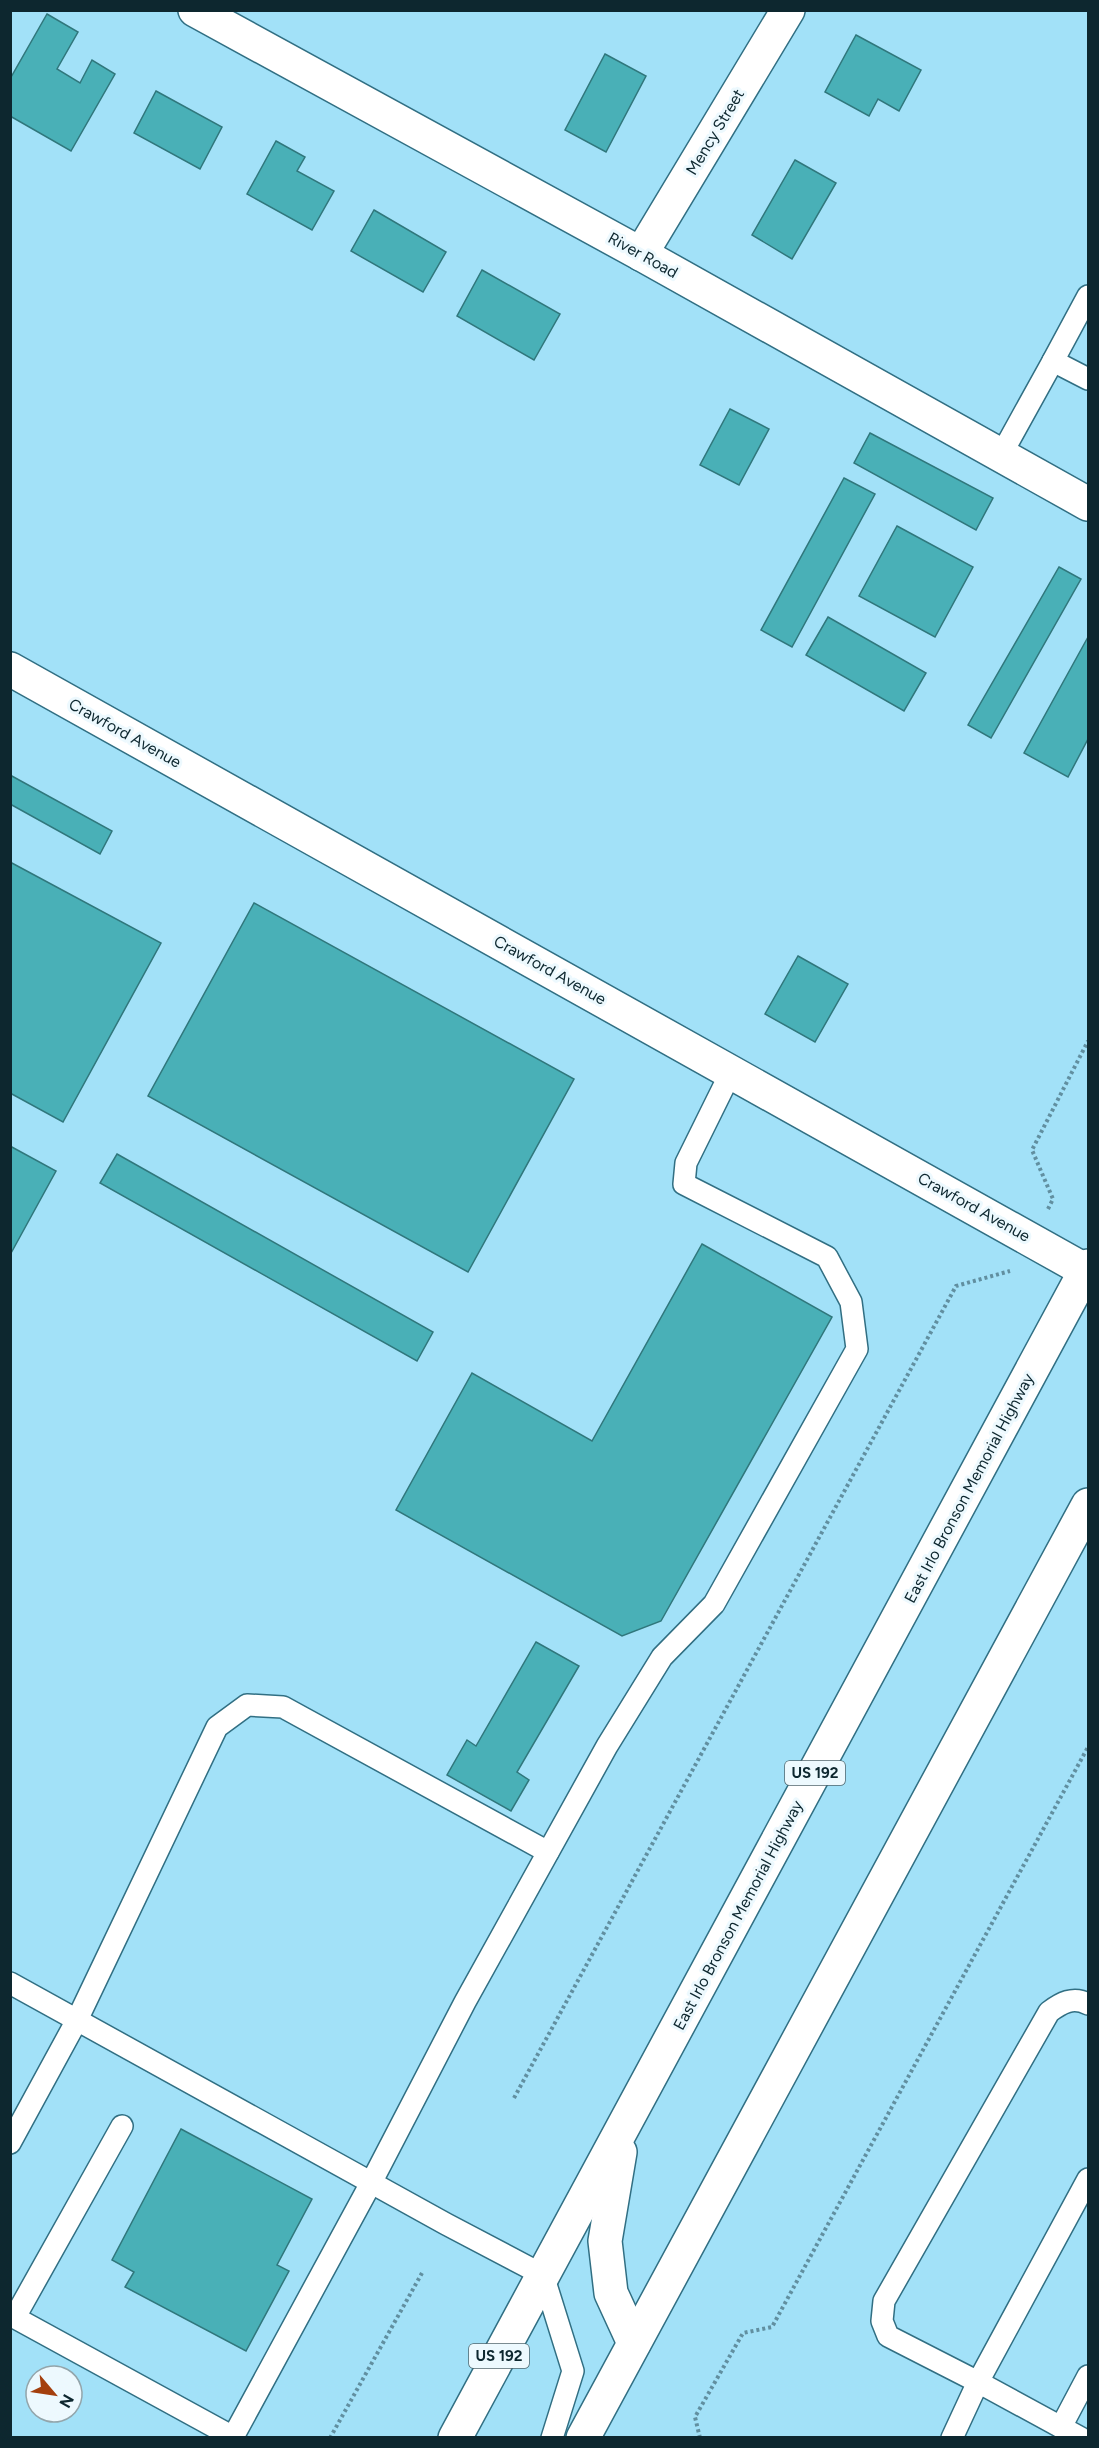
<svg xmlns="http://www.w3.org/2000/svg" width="1099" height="2448" font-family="Figtree,sans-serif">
	<rect width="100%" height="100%" fill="#a2e1f8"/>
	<g fill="#49b0b7" stroke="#30777c" stroke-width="1.5">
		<polygon points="47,14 78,32 57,69 80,83 92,60 115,74 71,151 10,116 10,79"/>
		<polygon points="856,35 921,70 899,111 878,99 869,116 825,92"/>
		<polygon points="605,54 646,76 606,152 565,130"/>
		<polygon points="156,91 222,127 200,169 134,133"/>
		<polygon points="276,141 305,157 297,171 334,191 312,230 247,194"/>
		<polygon points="795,160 836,183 792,259 752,235"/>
		<polygon points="374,210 446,252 423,292 351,251"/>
		<polygon points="482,270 560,314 534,360 457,316"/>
		<polygon points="730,409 769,429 739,485 700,465"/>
		<polygon points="870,433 993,498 976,530 854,463"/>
		<polygon points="844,478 875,494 792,647 761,630"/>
		<polygon points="897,526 973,567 935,637 859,596"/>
		<polygon points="1059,567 1081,579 991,738 968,725"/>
		<polygon points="828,617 926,673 904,711 806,655"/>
		<polygon points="1088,637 1088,739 1068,777 1024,753"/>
		<polygon points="10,775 112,831 100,854 10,804"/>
		<polygon points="10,862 161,943 63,1122 10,1093"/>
		<polygon points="254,903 574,1079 468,1272 148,1096"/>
		<polygon points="798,956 848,984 815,1042 765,1014"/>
		<polygon points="10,1146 56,1171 10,1255"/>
		<polygon points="117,1154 433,1332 417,1361 100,1183"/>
		<polygon points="702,1244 832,1317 661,1621 622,1636 396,1510 472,1373 592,1441"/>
		<polygon points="536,1642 579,1666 517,1772 529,1780 511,1811 447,1775 467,1740 476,1746"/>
		<polygon points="181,2129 312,2199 277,2265 289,2271 246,2351 125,2287 134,2272 112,2260"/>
	</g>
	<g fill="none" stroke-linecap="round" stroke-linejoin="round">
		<defs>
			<g id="service">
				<polyline points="1088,296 1053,361 1088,379"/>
				<polyline points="1001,455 1053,361"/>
				<polyline points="10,1983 446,2224 543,2275 573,2371 552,2438"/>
				<path d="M 1088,2004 C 1073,1996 1061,2003 1049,2012 L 884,2301 L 882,2321 L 888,2336 L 978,2382 L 1088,2179"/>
				<polyline points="10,2143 77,2020 217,1727 247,1705 283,1707 548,1852"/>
				<polyline points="10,2315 233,2437 371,2183 465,2002 607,1746 662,1657 714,1604 857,1349 851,1302 827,1257 684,1184 686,1163 731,1072"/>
				<polyline points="15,2317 122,2126"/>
				<polyline points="1061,2427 1088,2376"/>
				<polyline points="952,2438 978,2382 1081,2438"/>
			</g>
			<g id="minor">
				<polyline points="195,10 641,254 1088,504"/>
				<polyline points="641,254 788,10"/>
				<polyline points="10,669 1088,1272"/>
			</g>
			<g id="trunk">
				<polyline points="620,2152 605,2241 611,2293 634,2343"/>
				<polyline points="455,2438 1088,1266"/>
				<polyline points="583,2438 1088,1505"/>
			</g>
		</defs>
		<use href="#service" stroke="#316f83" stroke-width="24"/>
		<use href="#minor" stroke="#316f83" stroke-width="36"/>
		<use href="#trunk" stroke="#316f83" stroke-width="36"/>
		<g stroke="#618fa0" stroke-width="4" stroke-dasharray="3 3" stroke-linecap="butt">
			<polyline points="1048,1209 1053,1199 1032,1150 1088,1041"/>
			<polyline points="514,2098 956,1286 1010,1271"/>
			<polyline points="330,2438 422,2273"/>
			<polyline points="700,2438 695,2417 743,2333 772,2327 1088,1747"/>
		</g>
		<use href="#service" stroke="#fff" stroke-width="21"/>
		<use href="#minor" stroke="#fff" stroke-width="33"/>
		<use href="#trunk" stroke="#fff" stroke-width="33"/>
	</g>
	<g text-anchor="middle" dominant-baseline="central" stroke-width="6" stroke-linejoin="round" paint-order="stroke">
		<g fill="#edf9fe" stroke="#50666d" stroke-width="1.5">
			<rect x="785" y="1761" width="60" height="24" rx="4.5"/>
			<rect x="469" y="2344" width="60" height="24" rx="4.5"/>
		</g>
		<g font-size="15" font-weight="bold" fill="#0d272f">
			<text x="815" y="1773">US 192</text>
			<text x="499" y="2356">US 192</text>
		</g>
		<g font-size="16" fill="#0d272f" stroke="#edf9fe">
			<text transform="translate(715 132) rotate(-59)">Mency Street</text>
			<text transform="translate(643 255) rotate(29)">River Road</text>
			<text transform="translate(125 733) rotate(29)">Crawford Avenue</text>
			<text transform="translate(550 970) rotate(29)">Crawford Avenue</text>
			<text transform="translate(974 1207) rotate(29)">Crawford Avenue</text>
			<text transform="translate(969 1488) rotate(-62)">East Irlo Bronson Memorial Highway</text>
			<text transform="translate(738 1915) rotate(-62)">East Irlo Bronson Memorial Highway</text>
		</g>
	</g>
	<rect width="1099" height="2448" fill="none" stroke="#0d272f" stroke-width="24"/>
	<g transform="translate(54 2394) rotate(119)"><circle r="28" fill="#edf9fe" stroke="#93a5ab" stroke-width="1.5"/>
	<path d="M0-4.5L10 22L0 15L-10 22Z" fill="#a4400e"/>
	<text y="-9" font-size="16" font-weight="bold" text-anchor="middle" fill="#0d272f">N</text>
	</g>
</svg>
